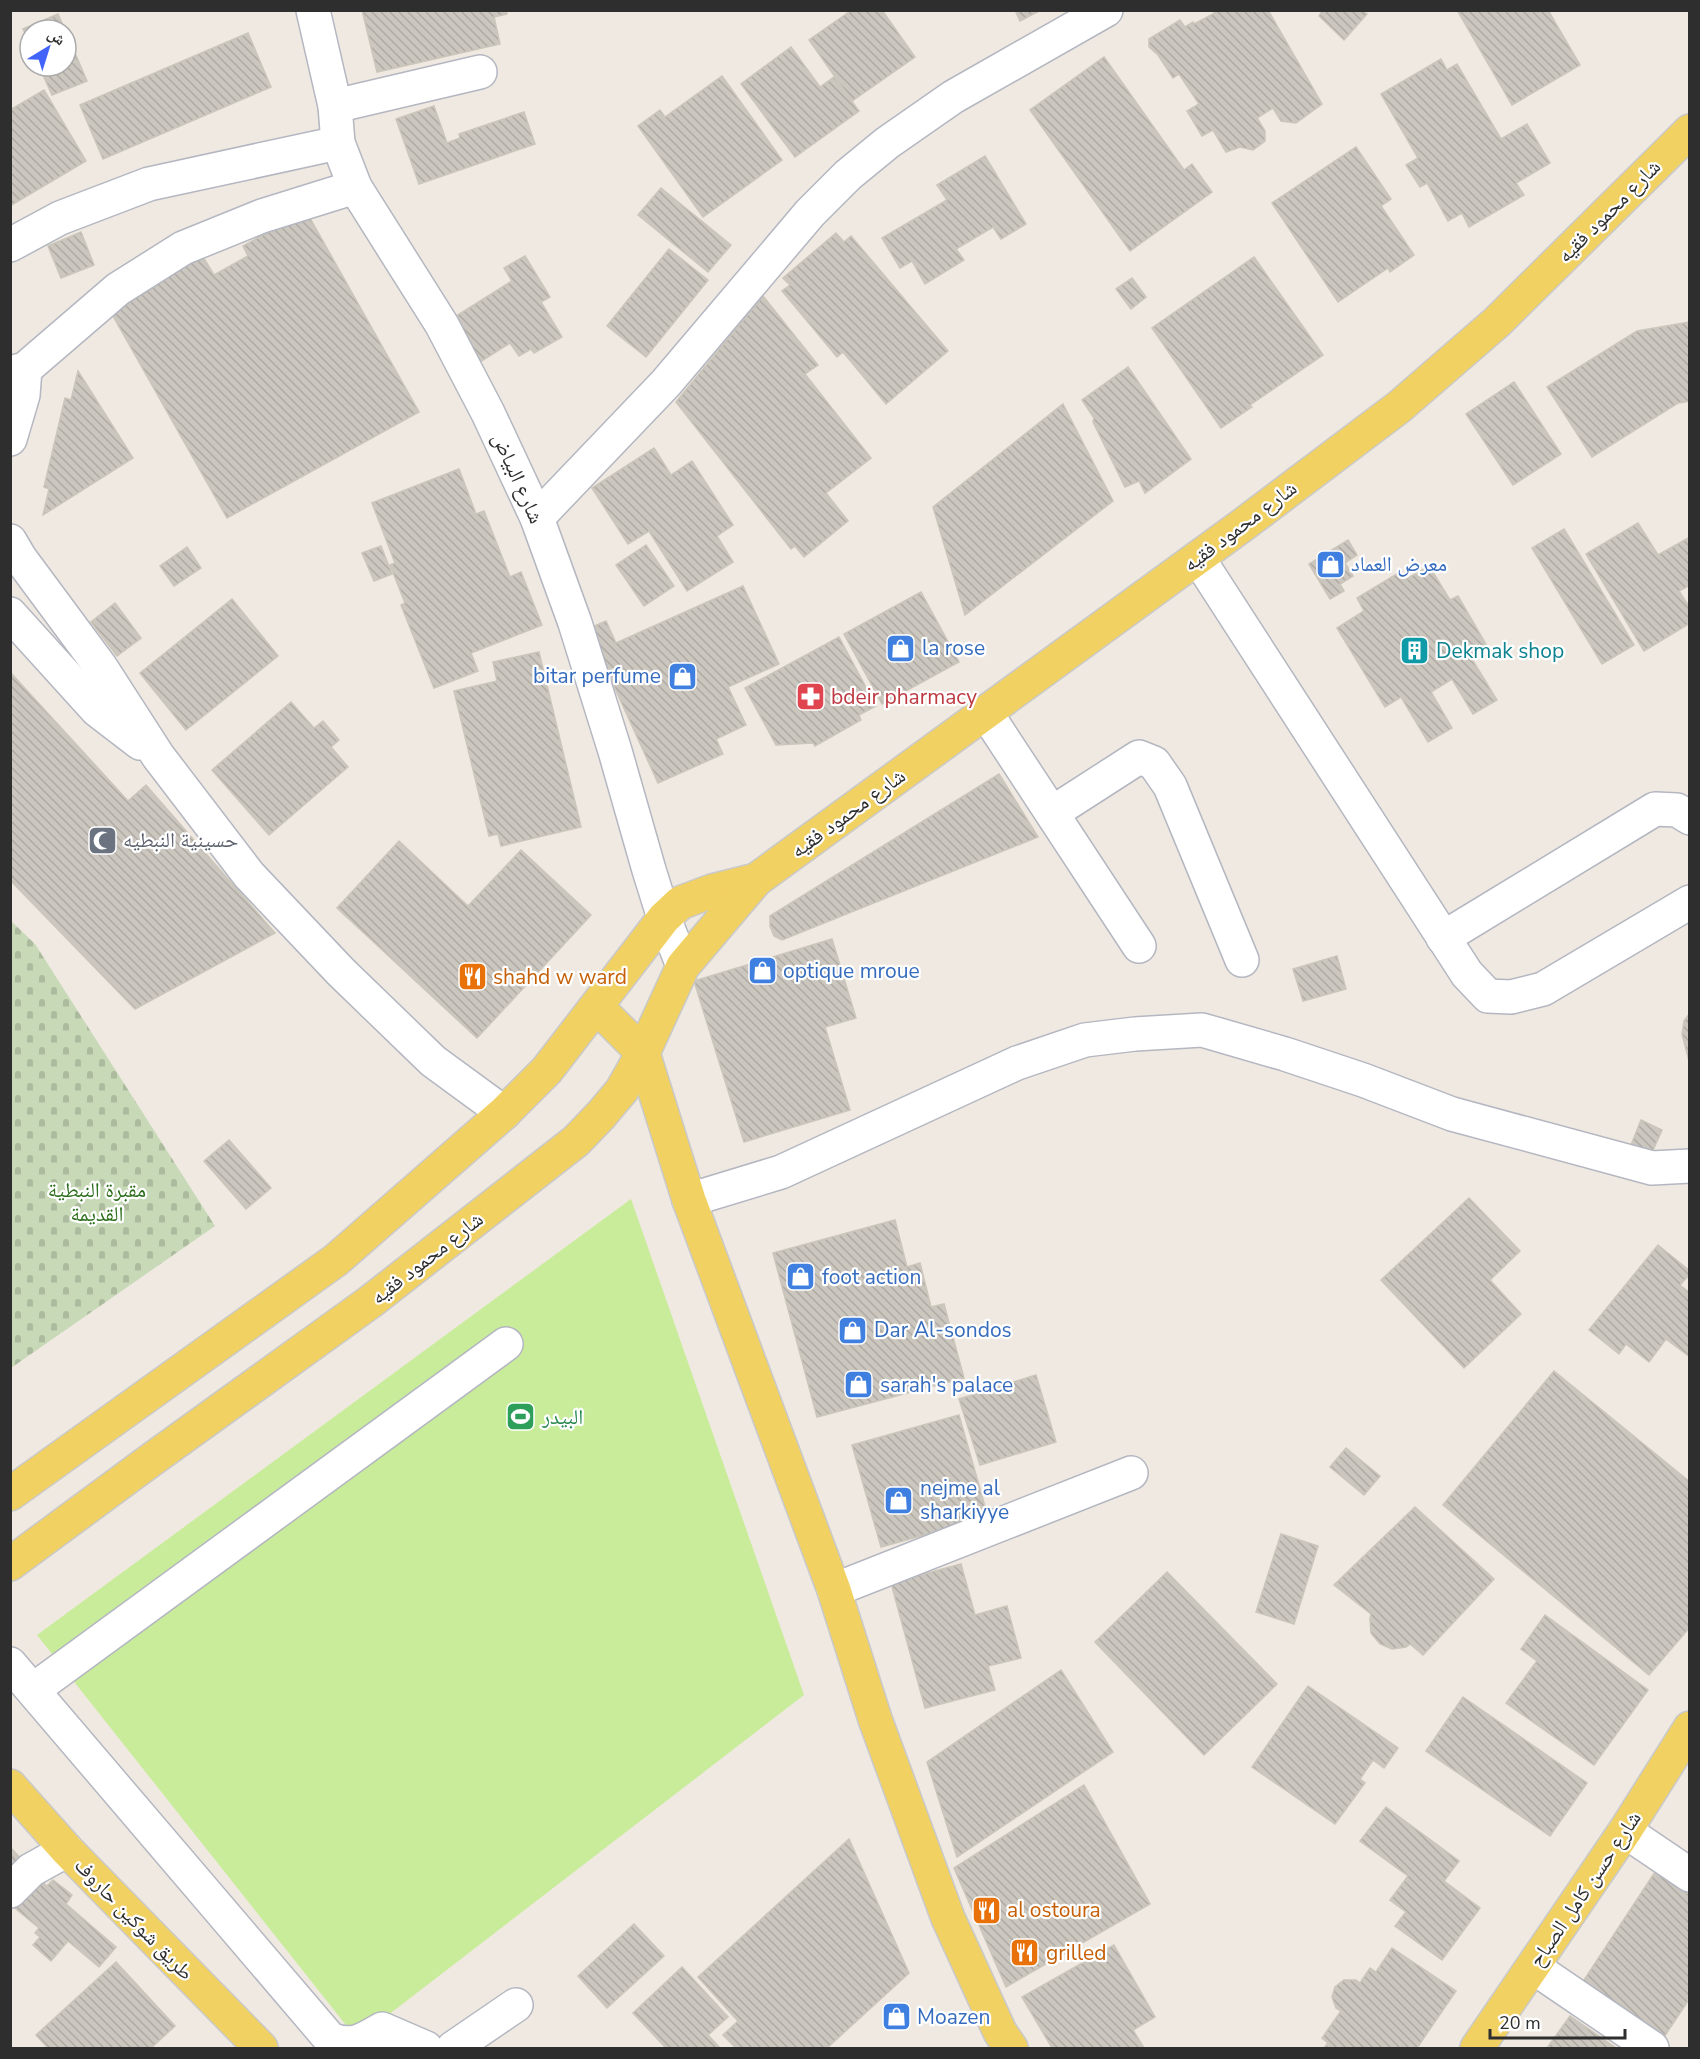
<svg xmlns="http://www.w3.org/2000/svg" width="1700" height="2059" font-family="'Nunito Sans','Noto Naskh Arabic',sans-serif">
	<defs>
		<pattern id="cemetery-stones" width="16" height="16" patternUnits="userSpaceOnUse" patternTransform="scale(1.5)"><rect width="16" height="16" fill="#c8d9b8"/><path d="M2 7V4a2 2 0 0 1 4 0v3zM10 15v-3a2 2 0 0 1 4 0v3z" fill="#acbb9e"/></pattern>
		<pattern id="building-back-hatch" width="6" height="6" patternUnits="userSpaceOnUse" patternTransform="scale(1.5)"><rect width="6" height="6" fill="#cbc7bf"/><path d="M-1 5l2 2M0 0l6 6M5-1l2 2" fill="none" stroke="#afaba4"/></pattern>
	</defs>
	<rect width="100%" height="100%" fill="#efe9e1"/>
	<polygon fill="url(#cemetery-stones)" points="11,921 35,944 215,1226 11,1368"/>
	<polygon fill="#c9ec9a" points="631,1199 804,1695 357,2039 37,1635"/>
	<g fill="url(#building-back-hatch)" stroke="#cbc5ba" stroke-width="1.5">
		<polygon points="362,10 506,10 507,14 494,17 500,44 377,72"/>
		<polygon points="852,10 882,10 915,57 852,101 809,40"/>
		<polygon points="1015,10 1041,10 1020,21"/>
		<polygon points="1213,10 1268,10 1322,104 1296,123 1281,121 1273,108 1257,118 1265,131 1265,141 1253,150 1240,147 1226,152 1213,130 1202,136 1187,111 1199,104 1179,74 1173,78 1158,55 1149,47 1149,39 1180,20 1185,27 1193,22 1194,24 1215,13"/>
		<polygon points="1323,10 1365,10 1364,12 1367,14 1344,40 1319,16"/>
		<polygon points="1457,10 1548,10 1580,65 1512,105"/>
		<polygon points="58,14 65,30 30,30 30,44 23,29"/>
		<polygon points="66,32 87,81 52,95 39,66 66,66"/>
		<polygon points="248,33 271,87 103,159 80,105"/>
		<polygon points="791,47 820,87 834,77 859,111 795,157 741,84"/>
		<polygon points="1104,57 1184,170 1192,164 1212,192 1130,251 1030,110"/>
		<polygon points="1441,59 1447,70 1457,64 1501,139 1527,124 1550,163 1516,183 1524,195 1469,227 1462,213 1448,221 1427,183 1420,187 1406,165 1418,158 1381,94"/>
		<polygon points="722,76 782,160 703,217 638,126 660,110 665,117"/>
		<polygon points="44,90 86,161 10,206 10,110"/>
		<polygon points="434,106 447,143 460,138 459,134 524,112 535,144 419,184 396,119"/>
		<polygon points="1356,147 1391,199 1381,206 1414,255 1390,272 1388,268 1338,302 1272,203"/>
		<polygon points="985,156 1026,224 1001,239 993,227 956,249 964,260 925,284 912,261 900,268 882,238 947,200 937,185"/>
		<polygon points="661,188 731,245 708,272 638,215"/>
		<polygon points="306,211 419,412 227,518 108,307 202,255 214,275 248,256 243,246"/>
		<polygon points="81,232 94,265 61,278 48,246"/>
		<polygon points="836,233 844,242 851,236 948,351 886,404 843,352 837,357 782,291 790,285 783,278"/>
		<polygon points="669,249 708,280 646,357 607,326"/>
		<polygon points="525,256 550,297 541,302 562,337 534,353 531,349 519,356 510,343 480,362 453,318 512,281 504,268"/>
		<polygon points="1254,257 1323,355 1250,405 1252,407 1221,428 1152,328"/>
		<polygon points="1132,278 1146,297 1131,309 1116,289"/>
		<polygon points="763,296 818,365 805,374 871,458 826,493 848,521 804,557 795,546 791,549 676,402"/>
		<polygon points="1690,322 1690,401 1678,403 1592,457 1547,387 1637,331"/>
		<polygon points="1128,367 1191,459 1145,493 1139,481 1125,487 1093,422 1094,418 1082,400"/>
		<polygon points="78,371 133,458 43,515 49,489 44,487 65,398 71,400"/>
		<polygon points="1514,382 1561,454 1513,485 1466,414"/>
		<polygon points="1063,404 1113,501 965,615 933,507"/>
		<polygon points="654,448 671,475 692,461 733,525 717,536 733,562 687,591 649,531 628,544 592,488"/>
		<polygon points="459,469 476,514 484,511 510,577 521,572 542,625 471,653 478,671 434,688 401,605 405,603 390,565 395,563 372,503"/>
		<polygon points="1638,523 1658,555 1690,537 1690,585 1679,591 1690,608 1690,623 1644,651 1586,554"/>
		<polygon points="1564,529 1634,645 1602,664 1532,548"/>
		<polygon points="1348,540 1357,555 1345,563 1353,576 1340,584 1344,591 1330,599 1309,564"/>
		<polygon points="646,545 674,586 644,606 616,565"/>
		<polygon points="381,546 392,574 374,581 362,553"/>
		<polygon points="187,547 201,568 174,586 160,566"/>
		<polygon points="1429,566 1450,600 1458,596 1487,646 1470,656 1497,700 1473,714 1452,679 1431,692 1452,728 1428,742 1401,697 1385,707 1337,628 1364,611 1357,598 1400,572 1405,580"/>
		<polygon points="743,586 779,664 728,687 746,725 716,739 723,754 658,783 588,629 606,621 616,643"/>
		<polygon points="921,592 959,662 882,704 844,634"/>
		<polygon points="232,599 278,656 186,730 140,673"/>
		<polygon points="115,603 141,638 117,656 91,622"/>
		<polygon points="839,637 876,706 859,715 861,720 815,746 813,743 776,745 745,688"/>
		<polygon points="539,652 581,827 501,846 498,834 489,836 454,691 497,681 493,662"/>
		<polygon points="10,672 128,801 146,785 275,933 135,1009 10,880"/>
		<polygon points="291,702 314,728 323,721 339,740 331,747 348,767 269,835 212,770"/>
		<polygon points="999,774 1038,837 782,940 774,936 770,926 770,916"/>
		<polygon points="399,841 468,906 521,850 591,915 477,1038 337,908"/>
		<polygon points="832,939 856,1018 825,1027 850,1110 744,1142 694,981"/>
		<polygon points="1337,956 1346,989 1303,1001 1293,969"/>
		<polygon points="1690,1013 1690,1065 1682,1034 1684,1021"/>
		<polygon points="1641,1120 1662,1130 1649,1159 1629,1150"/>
		<polygon points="229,1140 271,1188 246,1209 204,1161"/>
		<polygon points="1469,1198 1520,1251 1490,1280 1521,1314 1464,1368 1381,1280"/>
		<polygon points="895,1220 907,1267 920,1263 931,1307 944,1304 964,1378 817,1417 773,1253"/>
		<polygon points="1658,1245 1690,1271 1690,1274 1680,1285 1690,1293 1690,1357 1666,1339 1649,1362 1626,1344 1619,1354 1589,1330"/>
		<polygon points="1554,1371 1690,1482 1690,1627 1649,1675 1443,1505"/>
		<polygon points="1036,1375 1056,1442 980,1465 959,1399"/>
		<polygon points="959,1415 988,1517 881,1547 852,1445"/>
		<polygon points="1346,1448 1380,1476 1364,1495 1330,1467"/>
		<polygon points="1415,1507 1494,1579 1423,1655 1410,1644 1406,1647 1392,1649 1380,1644 1371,1633 1370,1619 1371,1614 1334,1585"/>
		<polygon points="1281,1534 1318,1546 1294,1624 1256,1612"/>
		<polygon points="961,1564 975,1615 1007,1606 1021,1658 988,1666 995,1690 925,1708 891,1583"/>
		<polygon points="1167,1572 1277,1684 1204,1755 1095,1642"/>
		<polygon points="1545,1615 1648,1690 1594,1765 1506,1703 1537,1661 1521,1649"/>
		<polygon points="1061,1670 1113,1752 957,1857 927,1762"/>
		<polygon points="1308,1686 1398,1748 1384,1768 1373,1760 1360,1779 1365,1783 1335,1824 1252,1767"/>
		<polygon points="1463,1697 1587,1783 1550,1836 1426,1751"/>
		<polygon points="1084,1785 1150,1904 1006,1987 954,1868"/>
		<polygon points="1386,1807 1459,1861 1444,1881 1480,1908 1442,1960 1395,1926 1406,1912 1390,1900 1408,1876 1360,1841"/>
		<polygon points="849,1839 909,1973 827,2048 736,2048 723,2035 738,2021 698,1977"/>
		<polygon points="10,1847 23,1861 10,1872"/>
		<polygon points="30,1872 47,1886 53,1880 72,1895 66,1904 116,1947 99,1967 68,1941 51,1961 33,1945 40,1937 35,1933 39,1928 10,1904"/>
		<polygon points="1655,1872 1690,1895 1690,1998 1662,2040 1580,1986"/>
		<polygon points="634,1924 664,1956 607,2008 578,1976"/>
		<polygon points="1114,1945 1155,2017 1133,2030 1144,2048 1052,2048 1022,1997"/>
		<polygon points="1392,1948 1456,1991 1417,2048 1324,2048 1328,2043 1322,2038 1341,2011 1336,2008 1332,1997 1335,1987 1344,1980 1356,1980 1360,1983 1370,1968 1376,1972"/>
		<polygon points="116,1962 175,2026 151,2048 48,2048 36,2035"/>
		<polygon points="682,1967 728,2017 708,2035 720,2048 666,2048 633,2013"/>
		<polygon points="1570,2016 1616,2048 1547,2048"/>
	</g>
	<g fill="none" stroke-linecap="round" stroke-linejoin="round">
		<defs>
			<g id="minor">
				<polyline points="313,10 335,106 338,143 355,187 442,325 488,413 537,518 575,623 615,751 649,870 664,918 683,966"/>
				<polyline points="335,106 480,72"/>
				<polyline points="10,245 60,218 149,184 338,143"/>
				<polyline points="10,373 25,369 118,289 183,248 262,216 355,187"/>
				<polyline points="10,439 23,395 25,369"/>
				<polyline points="537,518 666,383 810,213 848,175 887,143 953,97 1106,10"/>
				<polyline points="10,541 20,558 100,666 158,756 249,875 341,972 433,1061 504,1113"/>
				<polyline points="1198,558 1467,974 1488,996 1511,997 1543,989 1690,902"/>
				<polyline points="10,614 97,710 140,743"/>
				<polyline points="986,713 1139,946"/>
				<polyline points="1052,813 1139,757 1154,763 1170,786 1242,960"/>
				<polyline points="1443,938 1655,809 1677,810 1690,818"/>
				<polyline points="689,1200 781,1172 1017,1063 1085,1040 1135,1034 1202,1030 1285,1054 1363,1080 1452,1114 1652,1168 1690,1166"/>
				<polyline points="834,1590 1131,1473"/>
				<path d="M 10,1664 L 330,2039 C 353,2048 363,2040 382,2029 L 426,2048"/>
				<polyline points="33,1690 506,1344"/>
				<polyline points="1625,1831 1690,1875"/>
				<polyline points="10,1891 31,1870 67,1850"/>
				<polyline points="1533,1967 1652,2048"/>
				<polyline points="453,2048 516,2005"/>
			</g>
			<g id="major">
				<polyline points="597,1007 643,1053 689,1200 834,1590 875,1719 948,1918 1000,2032 1011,2048"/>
				<polyline points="10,1494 336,1260 504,1113 547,1070 664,918 680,903 712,891 756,880"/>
				<polyline points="10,1564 151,1460 370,1302 576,1141 601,1115 622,1090 643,1053 683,966 756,880 1244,524 1399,407 1497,322 1690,131"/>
				<polyline points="10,1786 67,1850 261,2048"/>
				<polyline points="1477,2048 1625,1831 1690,1728"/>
			</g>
		</defs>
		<use href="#minor" stroke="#b4b7c1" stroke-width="36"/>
		<use href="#major" stroke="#c9c9c9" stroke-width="36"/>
		<use href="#minor" stroke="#fff" stroke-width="33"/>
		<use href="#major" stroke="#f2d163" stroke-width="33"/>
	</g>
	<defs>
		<symbol id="shop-square" viewBox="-11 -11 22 22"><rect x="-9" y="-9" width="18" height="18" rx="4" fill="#3f7fe0" stroke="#fff"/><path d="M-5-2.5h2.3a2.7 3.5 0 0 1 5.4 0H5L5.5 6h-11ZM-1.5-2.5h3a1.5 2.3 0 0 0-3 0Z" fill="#fff"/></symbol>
		<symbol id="building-square" viewBox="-11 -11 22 22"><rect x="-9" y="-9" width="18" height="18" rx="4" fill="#0f9aa8" stroke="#fff"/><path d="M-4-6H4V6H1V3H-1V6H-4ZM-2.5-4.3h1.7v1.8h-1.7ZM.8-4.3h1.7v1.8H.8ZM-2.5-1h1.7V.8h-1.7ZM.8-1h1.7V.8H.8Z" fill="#fff"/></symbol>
		<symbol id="pharmacy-square" viewBox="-11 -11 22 22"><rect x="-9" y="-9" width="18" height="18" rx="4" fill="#e0444e" stroke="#fff"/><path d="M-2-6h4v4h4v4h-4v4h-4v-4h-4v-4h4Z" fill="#fff"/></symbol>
		<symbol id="mosque-square" viewBox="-11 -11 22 22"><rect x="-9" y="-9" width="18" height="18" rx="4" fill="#6b7280" stroke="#fff"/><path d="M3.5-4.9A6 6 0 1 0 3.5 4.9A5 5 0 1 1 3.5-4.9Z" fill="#fff"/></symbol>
		<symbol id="restaurant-square" viewBox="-11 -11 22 22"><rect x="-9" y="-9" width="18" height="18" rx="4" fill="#e8710a" stroke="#fff"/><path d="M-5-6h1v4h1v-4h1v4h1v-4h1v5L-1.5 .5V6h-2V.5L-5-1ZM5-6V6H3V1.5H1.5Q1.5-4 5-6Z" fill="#fff"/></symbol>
		<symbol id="stadium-square" viewBox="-11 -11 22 22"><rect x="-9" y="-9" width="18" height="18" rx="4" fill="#2e9e5b" stroke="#fff"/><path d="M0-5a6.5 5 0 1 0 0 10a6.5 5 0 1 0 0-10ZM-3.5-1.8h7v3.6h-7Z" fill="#fff"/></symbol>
	</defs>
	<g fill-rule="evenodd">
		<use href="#shop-square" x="1314" y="548" width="33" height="33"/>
		<use href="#shop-square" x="884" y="632" width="33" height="33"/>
		<use href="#building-square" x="1398" y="634" width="33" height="33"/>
		<use href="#shop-square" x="666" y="660" width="33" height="33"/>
		<use href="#pharmacy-square" x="794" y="680" width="33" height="33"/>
		<use href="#mosque-square" x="86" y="824" width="33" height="33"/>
		<use href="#shop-square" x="746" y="954" width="33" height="33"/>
		<use href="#restaurant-square" x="456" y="960" width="33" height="33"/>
		<use href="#shop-square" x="784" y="1260" width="33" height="33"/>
		<use href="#shop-square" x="836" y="1314" width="33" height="33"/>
		<use href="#shop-square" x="842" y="1368" width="33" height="33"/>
		<use href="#stadium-square" x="504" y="1400" width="33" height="33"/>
		<use href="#shop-square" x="882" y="1484" width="33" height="33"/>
		<use href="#restaurant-square" x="970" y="1894" width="33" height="33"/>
		<use href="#restaurant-square" x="1008" y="1936" width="33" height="33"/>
		<use href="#shop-square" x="880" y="2000" width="33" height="33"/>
	</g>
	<g text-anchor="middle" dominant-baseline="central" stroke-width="4.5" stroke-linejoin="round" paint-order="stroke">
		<g font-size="21" fill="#2e2e2e" stroke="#fff">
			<text transform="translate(1609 211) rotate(-45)">شارع محمود فقيه</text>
			<text transform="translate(518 478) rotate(66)">شارع البياض</text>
			<text transform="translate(1240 526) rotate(-37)">شارع محمود فقيه</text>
			<text transform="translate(848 813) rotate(-36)">شارع محمود فقيه</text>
			<text transform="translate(427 1258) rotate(-38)">شارع محمود فقيه</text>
			<text transform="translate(1585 1889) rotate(-56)">شارع حسن كامل الصباح</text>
			<text transform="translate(134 1919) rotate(46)">طريق شوكين حاروف</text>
		</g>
		<g font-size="21" fill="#366cbe" stroke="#fff" text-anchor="start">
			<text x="1351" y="564">معرض العماد</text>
			<text x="922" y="648">la rose</text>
			<text x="661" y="676" text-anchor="end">bitar perfume</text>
			<text x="783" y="971">optique mroue</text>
			<text x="822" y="1277">foot action</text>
			<text x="874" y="1330">Dar Al-sondos</text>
			<text x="880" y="1385">sarah's palace</text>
			<text x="920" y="1488">nejme al<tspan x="920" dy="24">sharkiyye</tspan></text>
			<text x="917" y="2017">Moazen</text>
		</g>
		<g font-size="21" fill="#0d838f" stroke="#fff" text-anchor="start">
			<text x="1436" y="651">Dekmak shop</text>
		</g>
		<g font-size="21" fill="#be3a42" stroke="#fff" text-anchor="start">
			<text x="831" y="697">bdeir pharmacy</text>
		</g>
		<g font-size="21" fill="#5b616d" stroke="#fff" text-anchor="start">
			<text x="123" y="840">حسينية النبطيه</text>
		</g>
		<g font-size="21" fill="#c56008" stroke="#fff" text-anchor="start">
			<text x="493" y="977">shahd w ward</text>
			<text x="1007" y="1910">al ostoura</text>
			<text x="1046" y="1953">grilled</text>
		</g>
		<g font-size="21" fill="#2c6e1b" stroke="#fff">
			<text x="97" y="1190">مقبرة النبطية<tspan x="97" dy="24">القديمة</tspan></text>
		</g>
		<g font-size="21" fill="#27864d" stroke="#fff" text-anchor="start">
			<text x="542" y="1417">البيدر</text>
		</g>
	</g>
	<rect width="1700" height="2059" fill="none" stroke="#2e2e2e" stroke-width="24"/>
	<g transform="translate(48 48) rotate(38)"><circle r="28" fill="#ffffff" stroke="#ababab" stroke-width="1.5"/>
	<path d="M0-4.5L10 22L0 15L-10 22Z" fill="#4264fb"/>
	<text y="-9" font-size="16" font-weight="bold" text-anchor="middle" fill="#2e2e2e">ش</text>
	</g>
	<path d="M1490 2029v9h135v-9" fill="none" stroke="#2e2e2e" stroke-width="3"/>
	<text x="1499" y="2029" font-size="18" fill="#2e2e2e" stroke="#ffffff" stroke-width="4.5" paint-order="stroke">20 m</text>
</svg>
